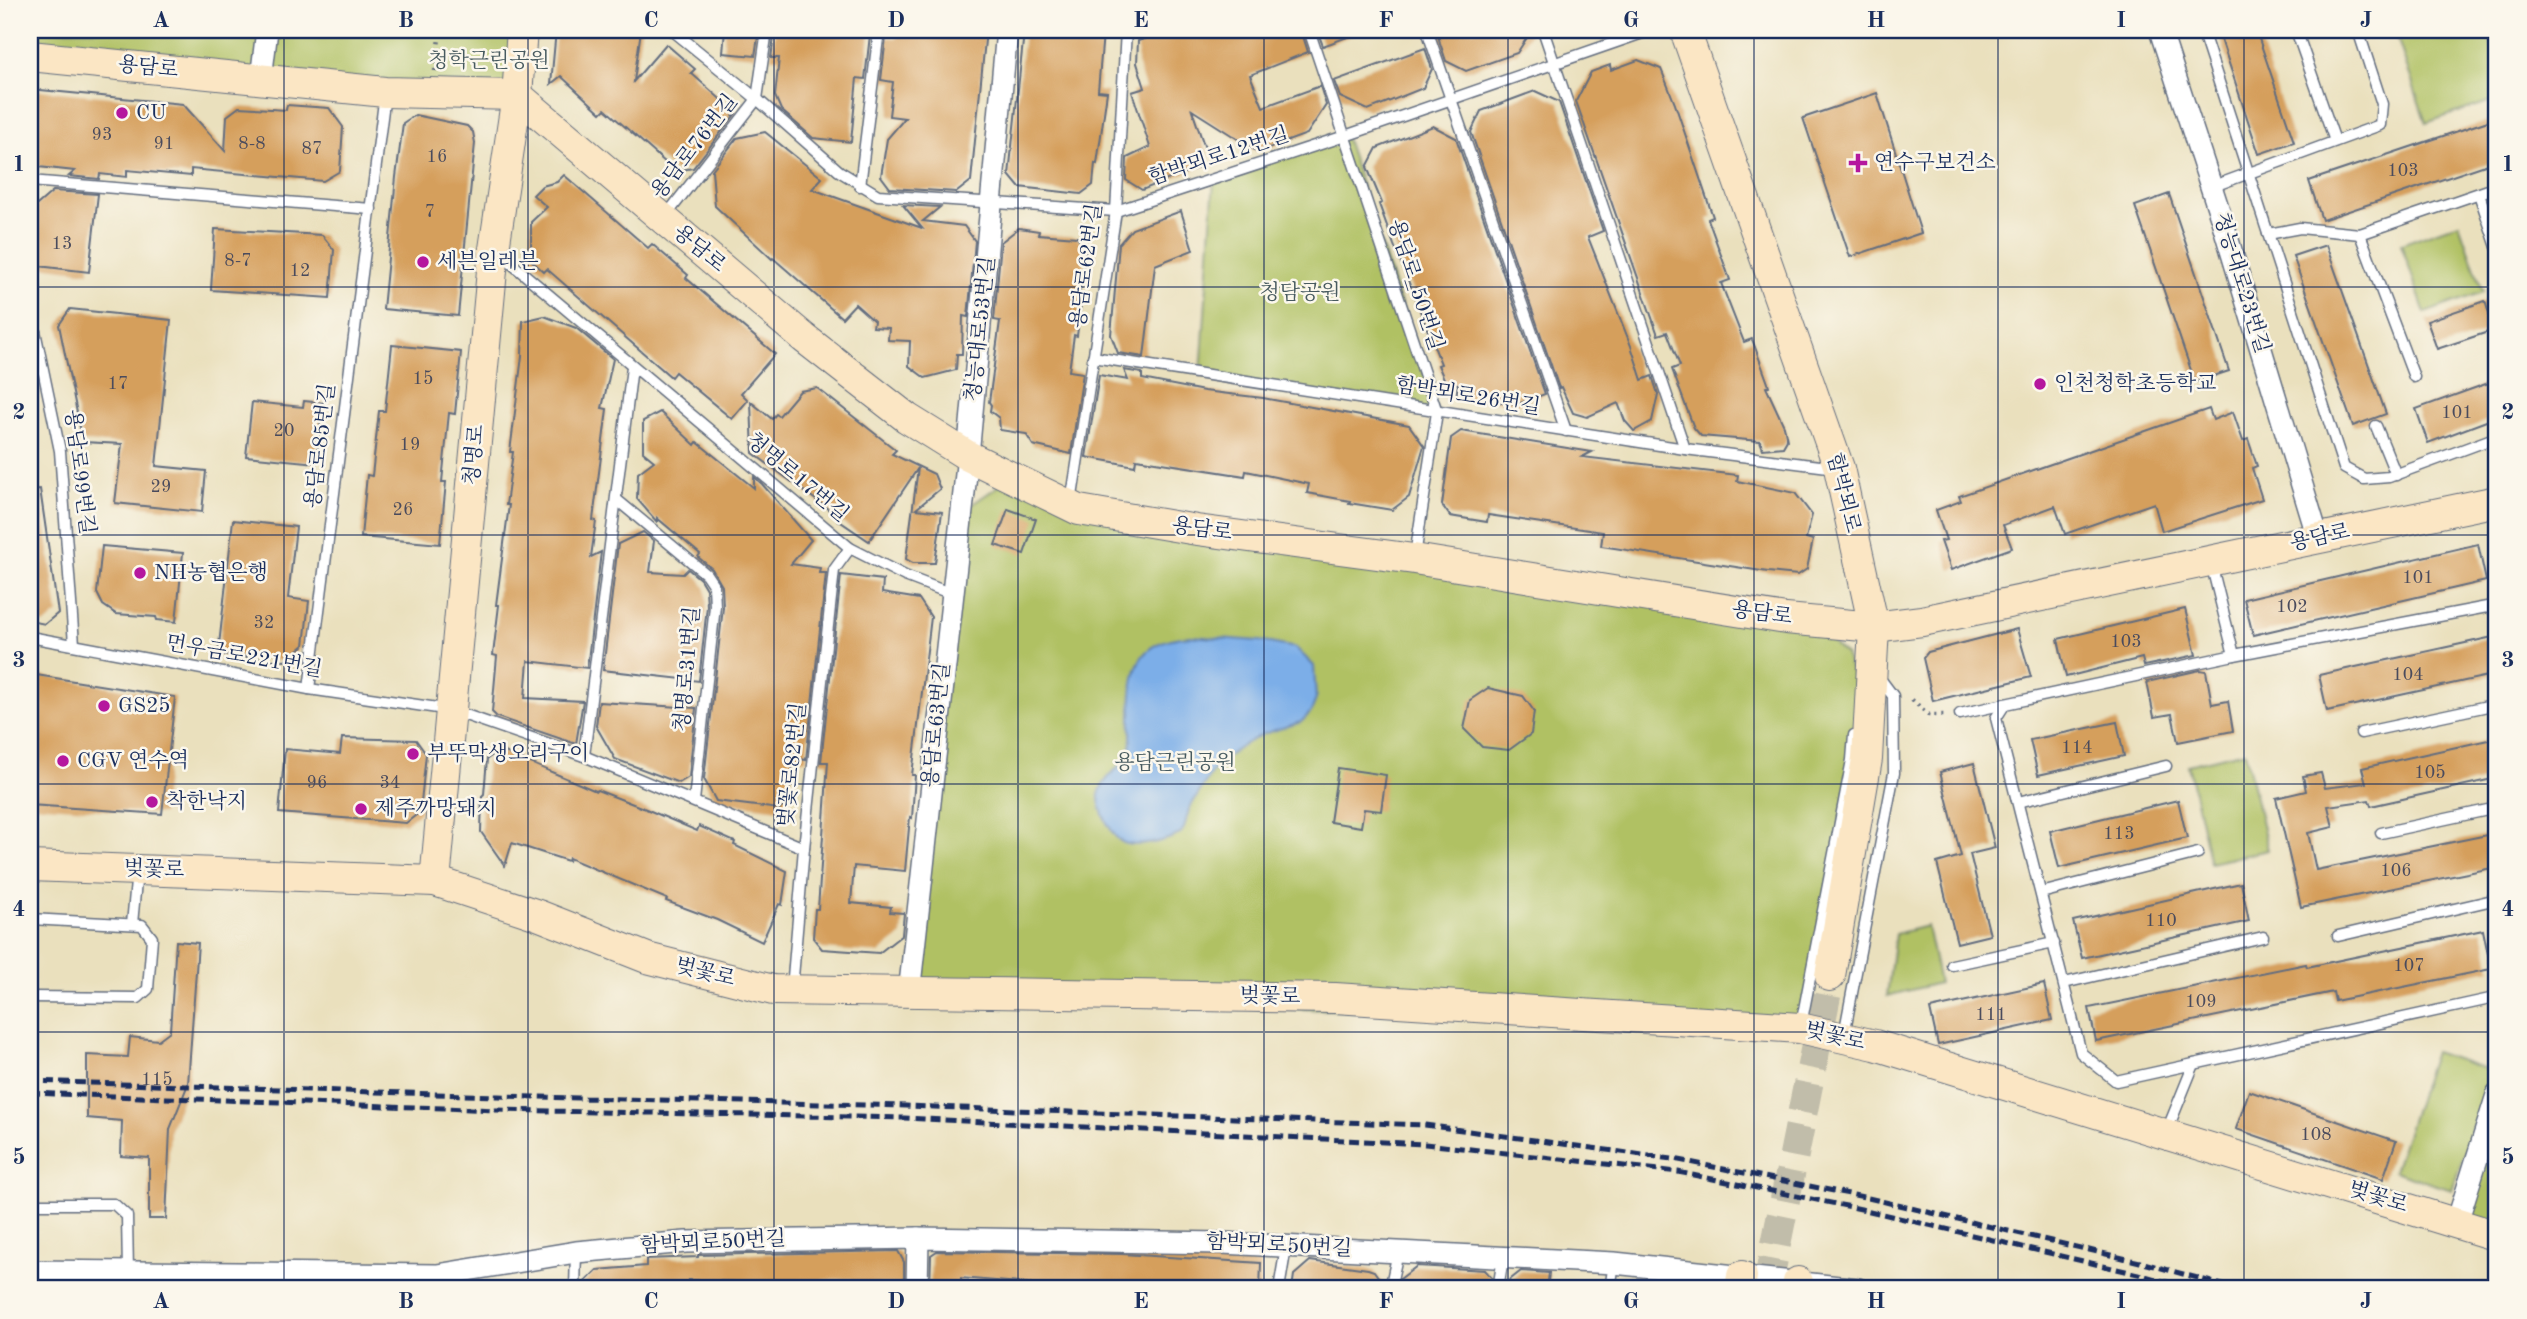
<svg xmlns="http://www.w3.org/2000/svg" width="2527" height="1319" font-family="'Old Standard TT','Noto Serif KR',serif">
	<rect width="100%" height="100%" fill="#fbf7ec"/>
	<filter id="ink" filterUnits="userSpaceOnUse"><feTurbulence type="fractalNoise" baseFrequency=".0143" numOctaves="2"/><feDisplacementMap in="SourceGraphic" scale="14" xChannelSelector="R" yChannelSelector="G"/><feConvolveMatrix kernelMatrix="1 2 1 2 8 2 1 2 1" color-interpolation-filters="sRGB"/></filter>
	<filter id="wash" filterUnits="userSpaceOnUse"><feTurbulence type="fractalNoise" baseFrequency=".00686" numOctaves="4" result="noise"/><feDisplacementMap in="SourceGraphic" scale="28" xChannelSelector="R" yChannelSelector="G"/><feGaussianBlur stdDeviation="1.57" result="paint"/><feColorMatrix in="noise" values="0 0 0 0 0 0 0 0 0 0 0 0 0 0 0 0 0 1.4 0 .05"/><feComposite in="paint" operator="in"/></filter>
	<g filter="url(#wash)">
		<rect width="100%" height="100%" fill="#eae0bd"/>
		<g fill="#b0c164" stroke="#667861" stroke-width="2">
			<polygon points="30,30 522,30 517,95 30,55"/>
			<polygon points="2419,30 2487,30 2497,61 2497,99 2426,123 2397,37"/>
			<polygon points="1345,136 1437,412 1201,374 1214,179"/>
			<polygon points="2459,223 2483,292 2425,313 2401,244"/>
			<polygon points="1012,477 1070,505 1786,619 1828,639 1845,654 1858,690 1852,760 1800,1028 909,994 962,511"/>
			<polygon points="2245,751 2268,850 2210,863 2188,765"/>
			<polygon points="1927,926 1939,983 1887,996 1895,934"/>
			<polygon points="2434,1052 2492,1071 2452,1190 2394,1171"/>
			<polygon points="2497,1095 2497,1236 2457,1222"/>
		</g>
		<path fill="#7caee8" stroke="#4c6ea3" stroke-width="2" d="M 1190,636 L 1259,641 L 1296,648 L 1314,666 L 1316,699 L 1311,712 L 1301,722 L 1263,734 L 1245,744 L 1217,764 L 1189,809 L 1184,828 L 1180,834 C 1166,841 1136,849 1122,842 C 1115,839 1110,828 1106,821 C 1103,815 1098,802 1099,795 C 1102,777 1123,768 1129,751 C 1133,740 1130,729 1131,719 C 1132,670 1133,641 1190,636 Z"/>
		<g id="blocks">
			<g fill="#d59f5b">
				<polygon points="556,30 641,30 634,81 666,44 695,69 691,73 736,113 693,168 675,171 605,109 601,113 561,76 551,84"/>
				<polygon points="725,30 759,30 755,56 723,53"/>
				<polygon points="775,30 828,30 870,35 865,79 857,78 851,142 813,138 781,110 775,96 779,58 771,58"/>
				<polygon points="898,30 986,30 971,181 957,192 890,188 881,176 887,139 905,118 889,116 893,82 881,80 886,37 897,38"/>
				<polygon points="1071,30 1103,33 1098,91 1107,92 1097,164 1095,163 1093,185 1081,194 1019,187 1009,175 1024,32 1070,34"/>
				<polygon points="1171,30 1301,30 1308,52 1250,75 1263,107 1320,86 1326,105 1307,134 1258,152 1192,110 1210,163 1142,190 1126,180 1127,158 1150,147 1132,92 1145,88 1137,63 1138,41"/>
				<polygon points="1317,30 1361,30 1361,32 1323,46"/>
				<polygon points="1452,30 1532,30 1517,53 1466,71 1446,61 1440,43 1438,35"/>
				<polygon points="2218,30 2256,30 2294,142 2259,154"/>
				<polygon points="1425,48 1432,69 1423,88 1368,110 1340,97 1334,81"/>
				<polygon points="1638,60 1661,69 1675,104 1713,217 1708,219 1730,280 1721,283 1744,342 1752,339 1769,386 1766,387 1784,426 1787,440 1783,447 1763,449 1760,441 1701,436 1694,428 1672,369 1680,366 1667,332 1658,335 1576,101 1591,72 1610,65 1611,70"/>
				<polygon points="30,89 183,104 225,151 227,116 239,107 286,110 287,105 329,108 343,127 340,171 323,181 191,169 191,176 127,170 127,177 100,174 99,179 69,176 75,171 30,166"/>
				<polygon points="1535,91 1559,102 1603,231 1588,237 1631,346 1642,380 1652,376 1658,394 1652,421 1634,431 1625,421 1618,403 1587,417 1573,413 1561,387 1559,388 1471,132 1481,111"/>
				<polygon points="1877,93 1921,233 1850,257 1803,118"/>
				<polygon points="415,115 467,126 473,132 475,143 458,316 383,309 396,177 403,123"/>
				<polygon points="2497,118 2497,161 2322,220 2309,181"/>
				<polygon points="1433,126 1456,138 1545,394 1518,404 1456,397 1458,384 1445,381 1438,365 1441,364 1394,245 1379,204 1382,203 1367,167 1377,148"/>
				<polygon points="765,132 822,178 812,189 922,228 903,205 940,207 923,221 964,226 975,241 968,317 963,316 962,354 957,354 956,370 925,378 909,366 910,341 888,340 889,328 873,327 874,321 855,304 842,318 773,258 772,259 715,206 712,170 737,138"/>
				<polygon points="564,175 648,248 652,244 688,275 686,278 775,354 741,393 748,400 732,419 675,372 671,377 547,269 544,272 531,260 531,222 547,207 533,195 542,186 557,182"/>
				<polygon points="53,191 98,194 89,272 30,265 32,235 30,235 30,211"/>
				<polygon points="2169,194 2229,371 2195,382 2135,206"/>
				<polygon points="1181,211 1193,250 1155,265 1144,357 1118,353 1111,335 1119,244 1132,229"/>
				<polygon points="1019,228 1039,231 1038,234 1077,237 1086,250 1079,294 1082,295 1077,336 1074,335 1069,371 1083,373 1071,454 1033,445 1026,434 1000,430 999,418 990,411 991,405 989,402 1000,321 994,320 1001,242"/>
				<polygon points="215,229 322,235 334,250 330,298 211,290"/>
				<polygon points="2326,245 2386,414 2353,426 2293,256"/>
				<polygon points="2485,301 2494,330 2437,349 2427,321"/>
				<polygon points="70,309 171,320 156,466 206,471 202,512 115,503 122,444 83,442 59,325"/>
				<polygon points="544,316 576,328 613,359 602,408 607,409 593,520 596,521 591,557 601,552 587,668 528,661 525,698 583,701 576,744 497,717 492,712 497,656 493,655 499,605 496,605 509,505 506,505 513,452 510,452 522,356 523,321"/>
				<polygon points="392,345 461,352 455,414 449,413 442,482 446,482 440,544 361,537 367,475 372,476 379,411 385,411"/>
				<polygon points="1124,370 1142,373 1142,379 1204,391 1263,398 1409,425 1424,446 1409,497 1392,510 1349,503 1350,501 1307,493 1309,484 1246,471 1245,476 1136,459 1135,466 1086,457 1099,375 1128,380"/>
				<polygon points="2497,380 2497,417 2428,443 2416,409"/>
				<polygon points="817,388 896,450 892,454 934,474 940,489 916,509 942,512 935,563 913,563 906,559 918,468 869,541 838,520 840,518 753,453 751,402 772,419 776,414 779,416 800,391"/>
				<polygon points="304,401 323,403 316,463 246,456 252,402 303,407"/>
				<polygon points="2209,409 2213,420 2233,412 2243,441 2248,439 2257,466 2252,468 2262,499 2162,531 2154,503 2065,534 2055,506 2003,525 2012,548 1951,570 1941,541 1946,540 1936,510 1961,501 1959,496"/>
				<polygon points="660,412 695,445 697,442 754,488 754,477 762,484 811,540 791,564 820,568 819,573 826,573 806,760 794,758 787,805 779,809 716,801 704,779 723,607 722,586 712,569 698,557 700,554 657,518 657,522 637,499 638,473 654,461 643,452 643,421"/>
				<polygon points="1461,431 1592,452 1582,457 1738,475 1737,481 1795,493 1812,515 1806,538 1813,540 1807,569 1798,575 1768,572 1601,546 1603,532 1488,515 1487,522 1450,516 1442,505 1451,438"/>
				<polygon points="40,489 58,613 45,624 30,621 30,490"/>
				<polygon points="1008,509 1036,519 1024,554 995,545"/>
				<polygon points="233,520 296,527 288,598 309,601 304,645 285,661 218,654"/>
				<polygon points="643,532 654,541 650,572 683,574 688,569 700,579 706,589 707,606 699,681 603,670 618,544"/>
				<polygon points="2478,544 2486,581 2253,635 2244,599"/>
				<polygon points="102,546 183,553 176,622 157,620 156,617 116,614 103,605 97,593"/>
				<polygon points="841,575 883,580 882,593 919,599 931,617 912,775 915,775 912,818 910,817 905,871 854,866 851,903 891,907 890,912 904,913 902,935 879,953 822,949 813,938 815,909 818,909 827,776 828,762 821,762"/>
				<polygon points="2185,609 2196,655 2144,666 2142,658 2066,677 2058,639"/>
				<polygon points="2017,629 2031,677 1933,701 1923,658 1928,652"/>
				<polygon points="2493,637 2497,655 2497,674 2327,711 2319,675"/>
				<polygon points="2200,670 2206,671 2212,704 2228,701 2233,731 2178,742 2172,714 2154,717 2147,682"/>
				<polygon points="30,674 175,697 162,814 30,805"/>
				<polygon points="1488,688 1523,696 1534,711 1531,734 1509,750 1482,747 1464,729 1470,700"/>
				<polygon points="599,702 696,708 689,777 679,783 615,759 596,726"/>
				<polygon points="2117,722 2124,756 2038,775 2030,740"/>
				<polygon points="342,738 416,740 426,754 420,812 406,823 279,813 285,749 340,754"/>
				<polygon points="2497,738 2497,778 2371,806 2369,800 2328,806 2333,827 2308,833 2316,870 2497,833 2497,867 2301,907 2276,798 2306,791 2303,776 2321,773 2325,788 2366,783 2362,768"/>
				<polygon points="500,750 596,791 597,790 646,809 697,831 699,826 735,842 734,845 787,871 782,905 779,904 762,942 717,920 666,901 667,899 569,858 568,861 512,843 505,866 481,832 482,796 484,794 487,759"/>
				<polygon points="1974,763 1995,848 1970,854 1990,935 1957,943 1937,863 1961,856 1940,772"/>
				<polygon points="1338,768 1386,775 1381,811 1364,809 1361,827 1330,822"/>
				<polygon points="2178,800 2187,838 2059,868 2050,831"/>
				<polygon points="2241,883 2249,921 2082,958 2073,921"/>
				<polygon points="2483,930 2491,969 2335,1001 2333,992 2096,1041 2089,1008 2306,964 2307,967"/>
				<polygon points="176,941 198,943 188,1084 170,1129 166,1219 149,1219 149,1158 121,1156 122,1121 87,1118 87,1055 128,1057 130,1037 158,1040 170,1031"/>
				<polygon points="2044,984 2052,1020 1938,1045 1930,1009"/>
				<polygon points="2249,1091 2396,1141 2383,1179 2236,1129"/>
				<polygon points="898,1251 904,1262 904,1285 852,1284 852,1279 792,1281 792,1284 689,1280 689,1289 583,1289 583,1284 597,1270 646,1266 646,1259 698,1257 698,1255"/>
				<polygon points="937,1251 1122,1254 1261,1263 1260,1289 1154,1289 1090,1285 1090,1289 961,1278 961,1289 930,1289 931,1255"/>
				<polygon points="1310,1261 1368,1269 1374,1271 1383,1284 1382,1289 1292,1289 1294,1275"/>
				<polygon points="1417,1266 1485,1270 1492,1278 1490,1289 1398,1289 1400,1279"/>
				<polygon points="1521,1271 1549,1273 1547,1289 1506,1289 1507,1282"/>
			</g>
		</g>
	</g>
	<g filter="url(#ink)">
		<use href="#blocks" fill-opacity="0" stroke="#636d7f" stroke-width="2"/>
		<g fill="none" stroke-linecap="round" stroke-linejoin="round">
			<polyline stroke="#c1bdaa" stroke-width="30" stroke-dasharray="30 15" stroke-linecap="butt" points="1767,1289 1830,976"/>
			<defs>
				<g id="lane">
					<polyline points="672,30 757,99 839,171 878,195 1116,211 1345,136 1651,30"/>
					<polyline points="1309,30 1437,412 1415,556"/>
					<polyline points="1427,30 1566,431"/>
					<polyline points="1543,30 1685,449"/>
					<polyline points="2202,30 2344,468 2364,479 2389,477 2497,437"/>
					<polyline points="2296,30 2335,141"/>
					<polyline points="30,181 371,209"/>
					<polyline points="860,186 879,30"/>
					<polyline points="2211,187 2380,125 2382,104 2358,30"/>
					<polyline points="2479,194 2497,247"/>
					<polyline points="665,217 757,99 767,30"/>
					<polyline points="2268,234 2300,228 2360,234 2497,187"/>
					<polyline points="2360,234 2414,377"/>
					<polyline points="499,253 850,548 905,576 952,594"/>
					<polyline points="30,307 60,451 74,644"/>
					<polyline points="1093,357 1685,449 1836,468"/>
					<polyline points="2376,426 2396,475"/>
					<polyline points="617,500 706,574 714,586 715,606 694,801"/>
					<polyline points="1071,503 1116,211 1126,30"/>
					<polyline points="2211,563 2234,655"/>
					<polyline points="2497,611 2487,607 2234,655 2005,704 1996,718 2081,1053 2116,1081 2490,999 2497,994"/>
					<polyline points="30,637 309,689 451,710 584,756 804,848"/>
					<polyline points="309,689 385,94"/>
					<polyline points="1960,714 2005,704"/>
					<polyline points="2361,733 2497,704"/>
					<polyline points="584,756 632,367"/>
					<polyline points="2018,802 2166,766"/>
					<polyline points="2381,833 2497,808"/>
					<polyline points="2041,893 2198,853"/>
					<polyline points="30,919 142,925 152,938 148,989 138,998 30,997"/>
					<polyline points="132,924 137,871"/>
					<polyline points="2338,936 2497,899"/>
					<polyline points="1952,965 2054,943"/>
					<polyline points="2064,983 2263,937"/>
					<polyline points="792,989 804,848 834,570 850,548"/>
					<polyline points="1801,1025 1852,760 1854,735"/>
					<polyline points="1844,1035 1894,773 1893,696 1878,676"/>
					<polyline points="2166,1133 2194,1064"/>
					<polyline points="30,1204 114,1204 127,1216 128,1273"/>
					<polyline points="575,1289 576,1252"/>
					<polyline points="1279,1289 1286,1247"/>
					<polyline points="1390,1289 1398,1252"/>
					<polyline points="1498,1289 1503,1258"/>
					<polyline points="1610,1289 1614,1263"/>
				</g>
				<g id="street">
					<polyline points="2160,30 2221,217 2318,538"/>
					<polyline points="261,79 267,30"/>
					<polyline points="909,994 968,456 1007,30"/>
					<polyline points="2457,1222 2497,1095"/>
					<polyline points="30,1271 437,1275 576,1252 686,1242 918,1238 1222,1243 1614,1263 1858,1289"/>
					<polyline points="917,1289 918,1238"/>
				</g>
				<g id="secondary">
					<polyline points="1685,30 1839,468 1874,627 1867,759 1830,976"/>
					<polyline points="30,56 385,92 517,95 804,338 907,418 968,456 1079,510 1197,530 1414,559 1786,619 1874,627 1922,621 2497,501"/>
					<polyline points="30,866 435,881 538,915 647,958 773,990 1335,998 1800,1028 1875,1045 2497,1236"/>
					<polyline points="435,881 494,249 517,95 522,30"/>
					<polyline points="1740,1289 1742,1276"/>
					<polyline points="1797,1289 1798,1282"/>
				</g>
			</defs>
			<use href="#lane" stroke="#636d7f" stroke-width="13"/>
			<use href="#street" stroke="#636d7f" stroke-width="24"/>
			<use href="#secondary" stroke="#636d7f" stroke-width="32"/>
			<g stroke="#636d7f" stroke-width="4.5" stroke-dasharray="2 5" stroke-linecap="butt">
				<polyline points="435,71 440,30"/>
				<polyline points="1912,700 1929,715 1945,715"/>
			</g>
			<use href="#lane" stroke="#fff" stroke-width="10"/>
			<use href="#street" stroke="#fff" stroke-width="21"/>
			<use href="#secondary" stroke="#fbe6c4" stroke-width="30"/>
			<g stroke="#1b2f5e" stroke-width="5" stroke-dasharray="10 5" stroke-linecap="butt">
				<polyline points="30,1081 498,1096 906,1106 1425,1125 1679,1160 1864,1197 2140,1262 2237,1289"/>
				<polyline points="30,1093 497,1110 904,1118 1425,1144 1678,1172 1861,1209 2138,1274 2192,1289"/>
			</g>
		</g>
	</g>
	<path fill="none" stroke="#1b2f5e" stroke-width="2" stroke-opacity="0.55" d="M 284,30 L 284,1289M 528,30 L 528,1289M 774,30 L 774,1289M 1018,30 L 1018,1289M 1264,30 L 1264,1289M 1508,30 L 1508,1289M 1754,30 L 1754,1289M 1998,30 L 1998,1289M 2244,30 L 2244,1289M 30,287 L 2497,287M 30,535 L 2497,535M 30,784 L 2497,784M 30,1032 L 2497,1032"/>
	<g fill="#b5179e" stroke="#fbf7ec" stroke-width="2.5">
		<circle cx="122" cy="113" r="7"/>
		<path d="M1854.5 152.5h7v7h7v7h-7v7h-7v-7h-7v-7h7z"/>
		<circle cx="423" cy="262" r="7"/>
		<circle cx="2040" cy="384" r="7"/>
		<circle cx="140" cy="573" r="7"/>
		<circle cx="104" cy="706" r="7"/>
		<circle cx="413" cy="754" r="7"/>
		<circle cx="63" cy="761" r="7"/>
		<circle cx="152" cy="802" r="7"/>
		<circle cx="361" cy="809" r="7"/>
	</g>
	<g text-anchor="middle" dominant-baseline="central" stroke-width="5" stroke-linejoin="round" paint-order="stroke">
		<g font-size="18" fill="#4a4b5d">
			<text x="102" y="135">93</text>
			<text x="164" y="144">91</text>
			<text x="252" y="144">8-8</text>
			<text x="312" y="149">87</text>
			<text x="437" y="157">16</text>
			<text x="2403" y="171">103</text>
			<text x="430" y="212">7</text>
			<text x="62" y="244">13</text>
			<text x="238" y="261">8-7</text>
			<text x="300" y="271">12</text>
			<text x="423" y="379">15</text>
			<text x="118" y="384">17</text>
			<text x="2457" y="413">101</text>
			<text x="284" y="431">20</text>
			<text x="410" y="445">19</text>
			<text x="161" y="487">29</text>
			<text x="403" y="510">26</text>
			<text x="2418" y="578">101</text>
			<text x="2292" y="607">102</text>
			<text x="264" y="623">32</text>
			<text x="2126" y="642">103</text>
			<text x="2408" y="675">104</text>
			<text x="2077" y="748">114</text>
			<text x="2430" y="773">105</text>
			<text x="317" y="783">96</text>
			<text x="390" y="783">34</text>
			<text x="2119" y="834">113</text>
			<text x="2396" y="871">106</text>
			<text x="2161" y="921">110</text>
			<text x="2409" y="966">107</text>
			<text x="2201" y="1002">109</text>
			<text x="1991" y="1015">111</text>
			<text x="157" y="1080">115</text>
			<text x="2316" y="1135">108</text>
		</g>
		<g font-size="21" fill="#485b60" stroke="#fbf7ec">
			<text x="489" y="61">청학근린공원</text>
			<text x="1300" y="293">청담공원</text>
			<text x="1175" y="763">용담근린공원</text>
		</g>
		<g font-size="21" fill="#1b2f5e" stroke="#fbf7ec">
			<text transform="translate(148 68) rotate(6)">용담로</text>
			<text transform="translate(695 147) rotate(-52)">용담로76번길</text>
			<text transform="translate(1219 157) rotate(-18)">함박뫼로12번길</text>
			<text transform="translate(699 249) rotate(40)">용담로</text>
			<text transform="translate(1087 266) rotate(-82)">용담로62번길</text>
			<text transform="translate(2241 283) rotate(73)">청능대로23번길</text>
			<text transform="translate(1415 285) rotate(72)">용담로_50번길</text>
			<text transform="translate(981 329) rotate(-84)">청능대로53번길</text>
			<text transform="translate(1468 397) rotate(9)">함박뫼로26번길</text>
			<text transform="translate(321 446) rotate(-83)">용담로85번길</text>
			<text transform="translate(475 455) rotate(-85)">청명로</text>
			<text transform="translate(79 472) rotate(83)">용담로99번길</text>
			<text transform="translate(797 478) rotate(40)">청명로17번길</text>
			<text transform="translate(1843 493) rotate(76)">함박뫼로</text>
			<text transform="translate(1202 530) rotate(8)">용담로</text>
			<text transform="translate(2320 538) rotate(-12)">용담로</text>
			<text transform="translate(1762 614) rotate(8)">용담로</text>
			<text transform="translate(244 657) rotate(10)">먼우금로221번길</text>
			<text transform="translate(688 669) rotate(-85)">청명로31번길</text>
			<text transform="translate(937 725) rotate(-84)">용담로63번길</text>
			<text transform="translate(793 765) rotate(-84)">벚꽃로82번길</text>
			<text transform="translate(154 870) rotate(2)">벚꽃로</text>
			<text transform="translate(705 973) rotate(14)">벚꽃로</text>
			<text transform="translate(1270 997) rotate(1)">벚꽃로</text>
			<text transform="translate(1835 1037) rotate(13)">벚꽃로</text>
			<text transform="translate(2378 1198) rotate(17)">벚꽃로</text>
			<text transform="translate(713 1243) rotate(-3)">함박뫼로50번길</text>
			<text transform="translate(1279 1246) rotate(3)">함박뫼로50번길</text>
		</g>
		<g font-size="21" fill="#1b2f5e" stroke="#fbf7ec" text-anchor="start">
			<text x="136" y="113">CU</text>
			<text x="1874" y="163">연수구보건소</text>
			<text x="437" y="262">세븐일레븐</text>
			<text x="2054" y="384">인천청학초등학교</text>
			<text x="154" y="573">NH농협은행</text>
			<text x="118" y="706">GS25</text>
			<text x="427" y="754">부뚜막생오리구이</text>
			<text x="77" y="761">CGV 연수역</text>
			<text x="166" y="802">착한낙지</text>
			<text x="375" y="809">제주까망돼지</text>
		</g>
	</g>
	<rect width="2527" height="1319" fill="none" stroke="#fbf7ec" stroke-width="77"/>
	<rect x="38" y="38" width="2450" height="1242" fill="none" stroke="#1b2f5e" stroke-width="2.5"/>
	<g font-size="23" text-anchor="middle" font-weight="bold" fill="#1b2f5e">
		<text x="161" y="27">A</text>
		<text x="406" y="27">B</text>
		<text x="651" y="27">C</text>
		<text x="896" y="27">D</text>
		<text x="1141" y="27">E</text>
		<text x="1386" y="27">F</text>
		<text x="1631" y="27">G</text>
		<text x="1876" y="27">H</text>
		<text x="2121" y="27">I</text>
		<text x="2366" y="27">J</text>
		<text x="19" y="171">1</text>
		<text x="2508" y="171">1</text>
		<text x="19" y="419">2</text>
		<text x="2508" y="419">2</text>
		<text x="19" y="667">3</text>
		<text x="2508" y="667">3</text>
		<text x="19" y="916">4</text>
		<text x="2508" y="916">4</text>
		<text x="19" y="1164">5</text>
		<text x="2508" y="1164">5</text>
		<text x="161" y="1308">A</text>
		<text x="406" y="1308">B</text>
		<text x="651" y="1308">C</text>
		<text x="896" y="1308">D</text>
		<text x="1141" y="1308">E</text>
		<text x="1386" y="1308">F</text>
		<text x="1631" y="1308">G</text>
		<text x="1876" y="1308">H</text>
		<text x="2121" y="1308">I</text>
		<text x="2366" y="1308">J</text>
	</g>
</svg>
